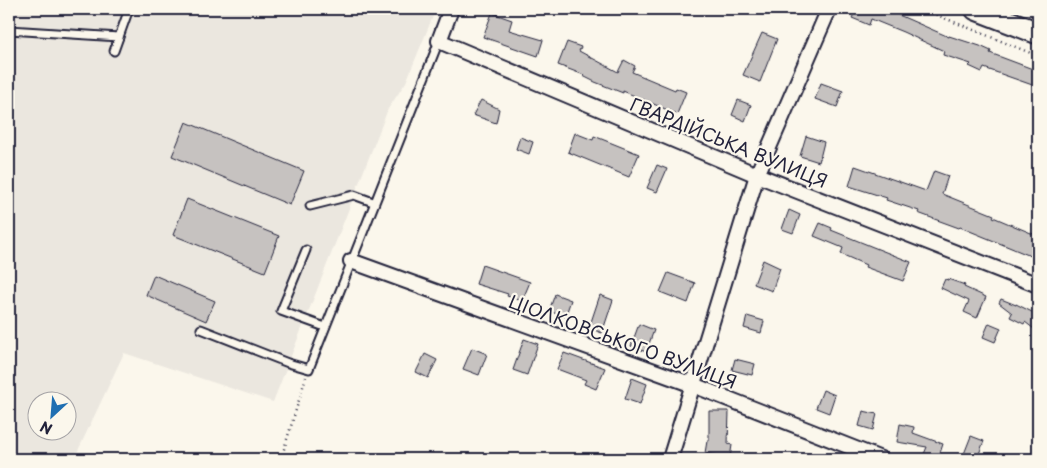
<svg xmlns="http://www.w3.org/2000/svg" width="1047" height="468" font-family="'Playpen Sans',sans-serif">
	<rect width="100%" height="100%" fill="#fbf7ec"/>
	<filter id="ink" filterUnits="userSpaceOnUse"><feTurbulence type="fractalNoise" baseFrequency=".02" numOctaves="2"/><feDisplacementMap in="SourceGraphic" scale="10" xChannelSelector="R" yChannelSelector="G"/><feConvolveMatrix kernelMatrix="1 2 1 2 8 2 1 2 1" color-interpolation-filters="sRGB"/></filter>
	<g filter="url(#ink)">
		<path fill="#ebe7df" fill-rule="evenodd" d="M 9,9 L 436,9 L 406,82 L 388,109 L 273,402 L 124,353 L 74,459 L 9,459 ZM 38,400 L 68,400 L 68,430 L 38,430 Z"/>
		<g fill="#c6c2c0" stroke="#22223b">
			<polygon points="847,9 885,9 949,37 949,36 980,46 991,51 990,53 1038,71 1038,87 984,68 982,72 969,66 971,64 943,55 944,51 903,32 871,19 869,25 852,18 855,12"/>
			<polygon points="492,13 512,20 509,30 543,40 538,56 483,37"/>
			<polygon points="762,33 777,39 760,82 743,75"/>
			<polygon points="567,42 581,47 579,51 618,72 624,60 635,66 632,72 675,90 676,88 686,92 677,114 623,91 623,93 595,82 583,76 584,75 558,65"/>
			<polygon points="821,83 843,91 837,107 815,99"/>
			<polygon points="481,100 499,109 496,123 473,115"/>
			<polygon points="738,100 751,105 745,121 732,115"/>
			<polygon points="186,122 304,171 290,205 172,156"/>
			<polygon points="575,133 593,140 594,136 639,154 629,177 568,152"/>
			<polygon points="806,136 824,142 819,162 800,156"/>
			<polygon points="520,137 533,142 529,154 516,149"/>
			<polygon points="657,165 667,169 657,192 647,188"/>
			<polygon points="855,166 926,191 934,171 948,176 942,194 994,215 993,217 1038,236 1038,259 960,227 959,228 918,213 919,211 886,200 887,198 849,186"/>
			<polygon points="187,199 279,236 265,272 173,235"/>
			<polygon points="789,210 800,215 793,233 782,229"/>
			<polygon points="820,223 832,228 831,230 873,247 911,262 903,281 865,267 866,265 841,254 843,248 814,236"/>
			<polygon points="763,260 780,268 772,291 754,284"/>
			<polygon points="482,265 530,282 522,301 507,296 508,294 476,284"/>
			<polygon points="668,273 695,283 688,303 660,292"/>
			<polygon points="154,275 215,301 206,321 146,295"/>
			<polygon points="945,279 948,280 948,279 965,285 964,287 986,297 977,318 964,312 969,301 941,288"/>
			<polygon points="555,294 571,300 565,317 549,311"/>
			<polygon points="600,295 613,300 602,333 589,328"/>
			<polygon points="1001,299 1016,305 1016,304 1038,315 1038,332 1025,322 1024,324 1010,317 1012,313 999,303"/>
			<polygon points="747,316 764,321 761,333 744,328"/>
			<polygon points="989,323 1001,328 995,342 983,337"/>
			<polygon points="639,324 654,330 646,352 631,346"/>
			<polygon points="524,339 538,344 527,375 513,370"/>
			<polygon points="472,348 487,354 479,375 463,369"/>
			<polygon points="564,353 605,368 596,389 584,384 586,380 557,369"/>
			<polygon points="425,354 437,360 428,378 416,372"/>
			<polygon points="735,359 755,364 752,375 732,370"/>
			<polygon points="632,378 647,384 640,404 625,399"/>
			<polygon points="823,390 835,395 829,413 816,408"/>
			<polygon points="709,411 729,411 728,444 732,445 730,458 705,453 707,441 709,441"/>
			<polygon points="863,411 877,414 873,430 859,426"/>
			<polygon points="900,424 914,427 913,433 943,444 938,459 924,454 927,447 897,442"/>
			<polygon points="971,436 984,441 977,459 962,459"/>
		</g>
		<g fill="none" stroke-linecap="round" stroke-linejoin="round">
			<defs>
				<g id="lane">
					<polyline points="9,30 119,37"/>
					<polyline points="114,51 129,9"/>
					<polyline points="310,206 354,195 373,202"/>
					<polyline points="306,250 281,311 325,327"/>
					<polyline points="201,329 288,363 309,369 439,41"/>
				</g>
				<g id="street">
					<polyline points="451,9 439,41 757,175 1038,285"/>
					<polyline points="351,261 693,385 881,459"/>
					<polyline points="670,459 757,175 829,9"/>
				</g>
				<polyline id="primary" points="976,9 1038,33"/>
			</defs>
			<use href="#lane" stroke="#22223b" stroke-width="11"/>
			<use href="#street" stroke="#22223b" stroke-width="18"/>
			<use href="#primary" stroke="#22223b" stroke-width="25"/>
			<g stroke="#22223b" stroke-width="2.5" stroke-dasharray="1 4" stroke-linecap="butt">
				<polyline points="922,9 1038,56"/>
				<polyline points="281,459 306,377"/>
			</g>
			<use href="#lane" stroke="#fbf7ec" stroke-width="7"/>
			<use href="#street" stroke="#fbf7ec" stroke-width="14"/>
			<use href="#primary" stroke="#fbf7ec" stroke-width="21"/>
		</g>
	</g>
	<g text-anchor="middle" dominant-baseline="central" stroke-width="4.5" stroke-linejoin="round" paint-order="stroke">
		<g font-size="18" fill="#22223b" stroke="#fbf7ec">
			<text transform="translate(729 142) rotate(22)">ГВАРДІЙСЬКА ВУЛИЦЯ</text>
			<text transform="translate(623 341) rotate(20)">ЦІОЛКОВСЬКОГО ВУЛИЦЯ</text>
		</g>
	</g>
	<rect width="1047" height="468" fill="none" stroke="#fbf7ec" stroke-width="30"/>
	<rect x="15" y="15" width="1017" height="438" fill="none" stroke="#22223b" stroke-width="2" filter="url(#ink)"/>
	<g transform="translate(52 416) rotate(206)"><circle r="24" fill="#fbf7ec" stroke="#a4a2a5"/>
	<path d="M0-4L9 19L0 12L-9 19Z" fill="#1f6fb2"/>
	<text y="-8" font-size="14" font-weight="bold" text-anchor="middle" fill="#22223b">N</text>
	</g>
</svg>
